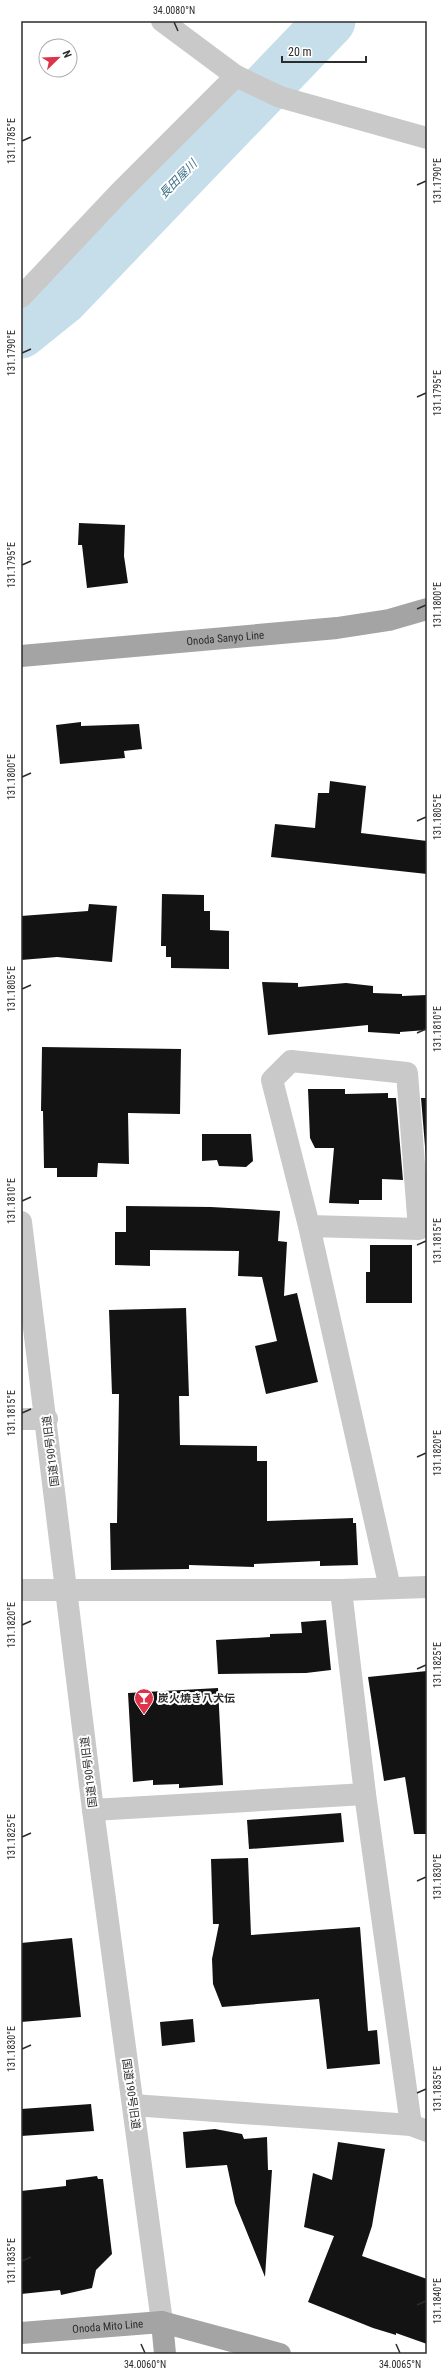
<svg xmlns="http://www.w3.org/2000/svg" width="448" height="2375" font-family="'Roboto Condensed','Noto Sans JP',sans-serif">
	<rect width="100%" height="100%" fill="#fff"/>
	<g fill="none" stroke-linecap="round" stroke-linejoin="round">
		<polyline stroke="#c6dee9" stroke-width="51" points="21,333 62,300 330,21"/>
	</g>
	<g fill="#131313">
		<polygon points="79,523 125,525 124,556 128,583 87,588 82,545 78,545"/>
		<polygon points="81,722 81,726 139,724 142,749 124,751 125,758 60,764 56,725"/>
		<polygon points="330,781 366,786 361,833 427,841 427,874 271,857 275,824 315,828 318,793 329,793"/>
		<polygon points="162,894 204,895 204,911 210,911 210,930 229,931 229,969 171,968 171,957 166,957 166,946 161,946"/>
		<polygon points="89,904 117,906 112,962 57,957 21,960 21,916 88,911"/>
		<polygon points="262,982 298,983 298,987 346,983 373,986 373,993 402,994 402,996 427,995 427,1030 400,1032 400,1034 368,1032 368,1025 268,1035"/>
		<polygon points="42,1047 181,1049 180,1114 128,1113 129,1164 98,1163 97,1177 57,1177 57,1168 44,1168 43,1111 41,1111"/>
		<polygon points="308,1089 345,1089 345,1094 388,1093 388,1098 396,1098 403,1180 382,1179 382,1200 359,1200 359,1204 329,1203 334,1148 315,1148 310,1138"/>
		<polygon points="421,1098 427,1098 427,1170"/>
		<polygon points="202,1134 251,1134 253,1161 246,1167 219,1166 217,1160 202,1161"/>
		<polygon points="126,1206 211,1207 280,1211 278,1241 287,1242 284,1296 297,1293 318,1382 266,1394 255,1346 277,1341 262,1277 238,1276 239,1251 150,1250 150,1266 115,1265 115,1232 126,1232"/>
		<polygon points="370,1245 412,1245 412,1303 366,1303 366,1272 370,1272"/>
		<polygon points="186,1308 189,1396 179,1396 180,1445 257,1446 257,1461 267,1461 267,1521 353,1518 353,1523 356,1523 358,1565 320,1566 320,1561 254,1564 254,1567 189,1565 189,1569 111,1570 110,1523 117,1523 119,1394 112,1394 109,1310"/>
		<polygon points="326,1620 331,1670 306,1673 218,1674 216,1640 270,1637 270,1634 302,1633 301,1622"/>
		<polygon points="427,1671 427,1834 414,1834 405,1777 384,1781 368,1677"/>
		<polygon points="218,1688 223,1785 179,1788 179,1784 153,1785 153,1780 133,1782 128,1693"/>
		<polygon points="341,1813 344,1842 249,1849 247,1820"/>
		<polygon points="248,1858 251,1935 360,1927 368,2031 377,2030 380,2064 327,2069 319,1999 222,2007 213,1984 212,1959 219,1924 213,1924 211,1859"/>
		<polygon points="72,1938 81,2017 21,2022 21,1943"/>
		<polygon points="193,2019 195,2042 162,2046 160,2022"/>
		<polygon points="91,2104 94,2131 21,2136 21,2109"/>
		<polygon points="215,2129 242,2134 244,2139 267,2137 268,2170 272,2170 265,2277 235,2203 227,2165 186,2168 183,2132"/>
		<polygon points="338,2142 385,2149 372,2226 362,2256 427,2279 427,2344 396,2333 396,2335 373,2328 308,2302 334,2236 304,2227 313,2173 332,2180"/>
		<polygon points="97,2176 98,2179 103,2179 112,2254 96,2270 92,2288 61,2295 60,2290 21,2294 21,2191 66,2186 66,2180"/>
	</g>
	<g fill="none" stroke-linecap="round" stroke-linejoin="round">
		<g stroke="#c9c9c9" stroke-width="22">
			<polyline points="162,21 236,76 280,97 427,138"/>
			<polyline points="21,297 119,193 236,76"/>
			<polyline points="21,1222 93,1810 162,2322"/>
			<polyline points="309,1226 419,1229 407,1073 291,1061 272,1080 309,1226 390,1588"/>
			<polyline points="21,1419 47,1419"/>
			<polyline points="21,1590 341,1590 427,1587"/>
			<polyline points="341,1590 365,1794 411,2125"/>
			<polyline points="93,1810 365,1794"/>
			<polyline points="133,2105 411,2125 427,2131"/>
		</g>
		<g stroke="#a4a4a4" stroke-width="22">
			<path id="s1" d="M 21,656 L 337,628 L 389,620 L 427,609"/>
			<polyline points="162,2322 165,2354"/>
			<path id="s2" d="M 21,2333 L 162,2322 L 280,2354"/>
		</g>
	</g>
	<path fill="none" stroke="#2c2c2c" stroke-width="1.5" d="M 174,22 L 178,31M 22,141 L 31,137M 417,185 L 426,181M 22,353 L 31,349M 417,397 L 426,393M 22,565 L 31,561M 417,609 L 426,605M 22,777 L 31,773M 417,821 L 426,817M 22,989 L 31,985M 417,1033 L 426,1029M 22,1201 L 31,1197M 417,1245 L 426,1241M 22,1413 L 31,1409M 417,1457 L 426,1453M 22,1625 L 31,1621M 417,1669 L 426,1665M 22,1837 L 31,1833M 417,1881 L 426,1877M 22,2049 L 31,2045M 417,2093 L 426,2089M 22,2261 L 31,2257M 417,2305 L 426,2301M 141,2344 L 145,2353M 396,2344 L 400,2353"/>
	<defs>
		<symbol id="bar-pin" viewBox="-11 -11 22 30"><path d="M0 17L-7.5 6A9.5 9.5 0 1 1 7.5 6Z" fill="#de344b" stroke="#fff"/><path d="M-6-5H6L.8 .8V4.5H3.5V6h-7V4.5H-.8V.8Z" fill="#fff"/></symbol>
	</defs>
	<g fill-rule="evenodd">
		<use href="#bar-pin" x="133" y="1687" width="22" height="30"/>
	</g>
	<g text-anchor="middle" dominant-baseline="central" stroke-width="4" stroke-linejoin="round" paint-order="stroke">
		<g font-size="11" fill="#2c2c2c" stroke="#fff">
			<text stroke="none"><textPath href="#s1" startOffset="205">Onoda Sanyo Line</textPath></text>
			<text transform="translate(51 1451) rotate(-97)">国道190号旧道</text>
			<text transform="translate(89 1772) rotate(-97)">国道190号旧道</text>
			<text transform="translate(131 2094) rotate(82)">国道190号旧道</text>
			<text stroke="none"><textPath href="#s2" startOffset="87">Onoda Mito Line</textPath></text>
		</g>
		<g font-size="11" font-weight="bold" fill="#2c2c2c" stroke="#fff" text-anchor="start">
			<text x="158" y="1698">炭火焼き八犬伝</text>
		</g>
		<g font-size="12" font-style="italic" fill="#3e728a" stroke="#fff">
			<text transform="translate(178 179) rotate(-46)">長田屋川</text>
		</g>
	</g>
	<rect width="448" height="2375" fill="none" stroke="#ffffff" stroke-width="44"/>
	<g transform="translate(58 58) rotate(67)"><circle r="19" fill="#ffffff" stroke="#ababab"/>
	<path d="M0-3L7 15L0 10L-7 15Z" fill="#de344b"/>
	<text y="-6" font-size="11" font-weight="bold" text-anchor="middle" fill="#2c2c2c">N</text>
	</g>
	<path d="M282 56v6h84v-6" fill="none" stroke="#2c2c2c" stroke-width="2"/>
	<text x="288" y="56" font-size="12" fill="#2c2c2c" stroke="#ffffff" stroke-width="3" paint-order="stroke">20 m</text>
	<rect x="22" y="22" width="404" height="2331" fill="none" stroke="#2c2c2c" stroke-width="1.5"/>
	<g font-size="10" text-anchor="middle" fill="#2c2c2c">
		<text x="174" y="14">34.0080°N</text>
		<text transform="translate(11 141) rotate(-90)" y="4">131.1785°E</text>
		<text transform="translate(437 181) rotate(-90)" y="4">131.1790°E</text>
		<text transform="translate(11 353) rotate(-90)" y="4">131.1790°E</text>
		<text transform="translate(437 393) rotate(-90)" y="4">131.1795°E</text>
		<text transform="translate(11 565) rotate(-90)" y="4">131.1795°E</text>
		<text transform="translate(437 605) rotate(-90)" y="4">131.1800°E</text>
		<text transform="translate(11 777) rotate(-90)" y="4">131.1800°E</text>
		<text transform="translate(437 817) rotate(-90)" y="4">131.1805°E</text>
		<text transform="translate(11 989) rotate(-90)" y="4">131.1805°E</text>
		<text transform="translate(437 1029) rotate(-90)" y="4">131.1810°E</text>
		<text transform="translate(11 1201) rotate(-90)" y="4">131.1810°E</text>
		<text transform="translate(437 1241) rotate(-90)" y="4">131.1815°E</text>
		<text transform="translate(11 1413) rotate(-90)" y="4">131.1815°E</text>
		<text transform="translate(437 1453) rotate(-90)" y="4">131.1820°E</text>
		<text transform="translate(11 1625) rotate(-90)" y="4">131.1820°E</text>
		<text transform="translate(437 1665) rotate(-90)" y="4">131.1825°E</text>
		<text transform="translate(11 1837) rotate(-90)" y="4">131.1825°E</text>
		<text transform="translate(437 1877) rotate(-90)" y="4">131.1830°E</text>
		<text transform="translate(11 2049) rotate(-90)" y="4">131.1830°E</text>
		<text transform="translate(437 2089) rotate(-90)" y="4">131.1835°E</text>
		<text transform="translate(11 2261) rotate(-90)" y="4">131.1835°E</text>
		<text transform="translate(437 2301) rotate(-90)" y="4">131.1840°E</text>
		<text x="145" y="2368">34.0060°N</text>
		<text x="400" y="2368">34.0065°N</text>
	</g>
</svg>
